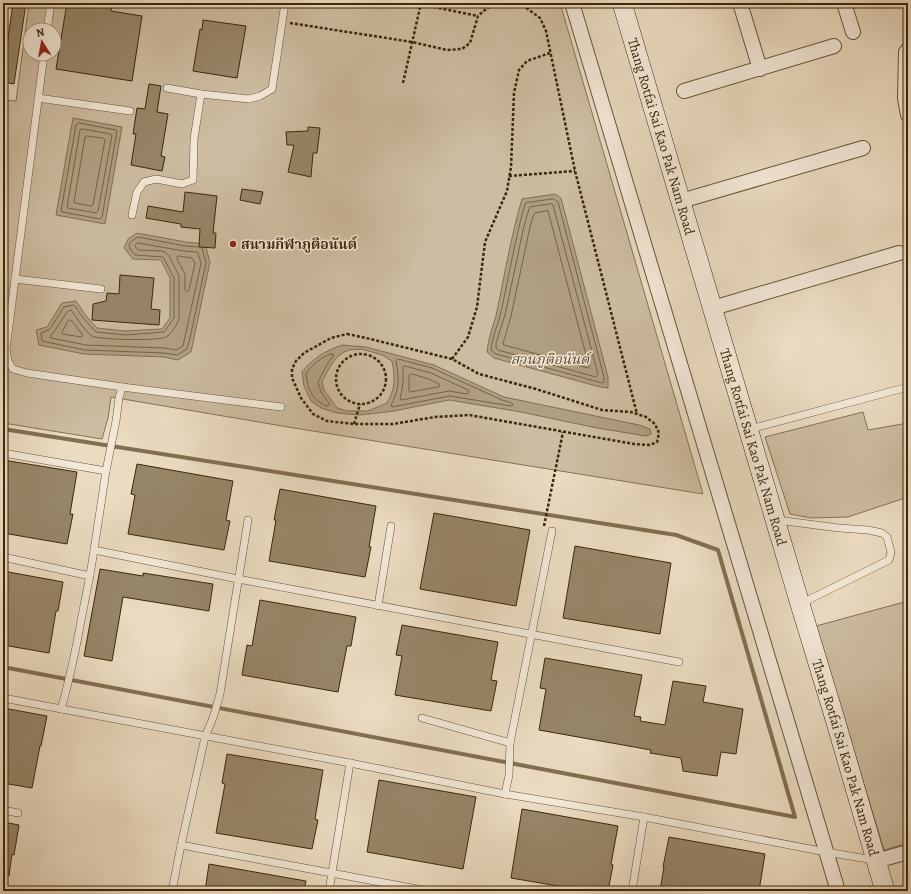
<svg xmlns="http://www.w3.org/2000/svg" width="911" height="894" font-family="Alegreya,'Noto Serif Thai',serif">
	<rect width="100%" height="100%" fill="#ebdbc1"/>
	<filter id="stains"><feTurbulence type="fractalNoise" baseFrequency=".005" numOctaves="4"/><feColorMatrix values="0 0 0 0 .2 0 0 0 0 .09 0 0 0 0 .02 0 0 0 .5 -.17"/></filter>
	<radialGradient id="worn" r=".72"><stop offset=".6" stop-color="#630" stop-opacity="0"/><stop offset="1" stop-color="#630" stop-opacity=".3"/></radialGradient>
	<g fill="#cdbca1" stroke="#857254" fill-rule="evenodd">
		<path d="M 29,3 L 560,3 L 703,494 L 288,427 L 111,397 L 108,418 L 102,439 L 3,423 L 3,100 L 16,101 ZM 30,30 L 54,30 L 54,54 L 30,54 Z"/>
		<polygon points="863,412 868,430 908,423 908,497 848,517 811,518 790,514 765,437"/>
		<polygon points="908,601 908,843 884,850 816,626"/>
	</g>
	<g fill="#b09e82" stroke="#826e51" fill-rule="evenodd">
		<polygon points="73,118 122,127 105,224 56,215"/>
		<path d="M 555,194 L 561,198 L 608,377 L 608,388 L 600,387 L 494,358 L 487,352 C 488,338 494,325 497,311 C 505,273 511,236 522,199 Z"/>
		<polygon points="137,233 186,242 205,244 210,262 191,352 178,360 164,357 84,354 39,345 36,330 47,327 62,303 76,301 87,317 97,328 125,331 162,329 170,318 170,278 161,260 133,259 124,248 128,239"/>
		<path d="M 342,345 L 366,347 L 434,365 L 504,397 L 639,425 L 650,429 L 651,434 L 646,436 L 597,428 L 521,412 L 449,400 L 394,411 L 360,415 L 337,413 L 321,408 L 311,401 L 304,386 L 302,372 C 313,358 325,351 342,345 ZM 362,349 L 382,355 L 392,361 C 395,378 396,387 387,403 L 368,411 L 347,411 L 337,408 L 324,390 L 322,382 C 328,370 335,354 349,350 C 353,349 358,350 362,349 Z"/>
	</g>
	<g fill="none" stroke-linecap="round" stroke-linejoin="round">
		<g stroke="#766244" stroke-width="1">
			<polygon points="79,123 116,130 117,131 102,217 100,219 63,212 61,211 76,125"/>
			<polygon points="83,129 110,134 112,135 98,211 96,213 68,208 67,207 80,130"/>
			<polygon points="87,136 103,138 105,140 93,205 91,206 75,203 74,202 85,137"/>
			<path d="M 554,199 L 558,202 L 604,377 L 604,382 L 602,383 L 496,354 L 491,350 C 492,337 498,325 501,312 C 509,276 515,239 525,204 L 526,203 Z"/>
			<polygon points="552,204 553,205 598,374 596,377 498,350 496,348 496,343 505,315 524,226 529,209 530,207"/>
			<polygon points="548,211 589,366 588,368 504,345 503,344 511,316 530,227 534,214 535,213"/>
			<path d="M 138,243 L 184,251 L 197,252 L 198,253 L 201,263 L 183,346 L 176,350 L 164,348 L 86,345 L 51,338 L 51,335 L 54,332 L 67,312 L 71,310 L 72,311 C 77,318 85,332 92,336 C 99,340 159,341 166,337 C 171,334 177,325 179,319 L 179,276 L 169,256 L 166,253 L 162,251 L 138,250 L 135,246 Z"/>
			<path d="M 198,247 L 185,246 L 138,237 C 127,243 127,246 135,255 L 163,257 L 174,278 L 174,318 L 164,332 L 125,335 L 96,332 L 84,319 L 75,306 L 73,305 L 64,307 L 50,329 L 41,333 L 42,341 L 85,350 L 164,353 L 177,355 L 187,349 L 190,338 L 206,263 L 202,248"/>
			<polygon points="179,256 192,258 195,263 189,290 187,292 185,290 185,274 177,259 177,257"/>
			<polygon points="70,320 72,321 82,334 82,337 62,334 62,332 68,321"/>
			<path d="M 331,354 L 333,354 L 333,356 L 326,366 L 318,382 L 321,392 L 329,403 L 329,405 L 327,406 C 312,401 308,389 306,374 C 311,365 322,357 331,354 Z"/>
			<path d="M 398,359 L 432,368 L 502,400 L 512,403 L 513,405 L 511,406 L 450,396 L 392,407 L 391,405 C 400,388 399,380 396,361 Z"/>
			<path d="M 405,366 L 431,373 L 468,390 L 469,393 L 467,394 L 449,391 L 401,400 L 400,398 C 402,391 403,385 403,377 C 403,373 403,370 403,367 Z"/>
			<polygon points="412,374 429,379 439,384 440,386 438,387 410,392 409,391 409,376"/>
		</g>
		<polyline stroke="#826e51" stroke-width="4" points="3,429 676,535 718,550 795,817 3,667"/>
	</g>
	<g fill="#978568" stroke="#3d2707">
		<polygon points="13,3 26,3 14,84 3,82 3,74"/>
		<polygon points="67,3 112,3 111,11 142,16 132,81 56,69"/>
		<polygon points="203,20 246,26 237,78 193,71 200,29 202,30"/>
		<polygon points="149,84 161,86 157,112 168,114 161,156 165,157 162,171 131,165 136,134 133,134 137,108 145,109"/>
		<polygon points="308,127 320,128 317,153 313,153 311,177 288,172 294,145 287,145 286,132 308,131"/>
		<polygon points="242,189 263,192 260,204 240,200"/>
		<polygon points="185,192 217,196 213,233 216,233 215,248 199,247 200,229 181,227 181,224 146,218 148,206 183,212"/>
		<polygon points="120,275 154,278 151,309 160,310 159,325 92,320 93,304 106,301 107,293 119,294"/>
		<polygon points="3,460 77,472 70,514 73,514 67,544 3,533"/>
		<polygon points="137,464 233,481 226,520 230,521 224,550 128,534 135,495 131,494"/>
		<polygon points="280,489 376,506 369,547 371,547 365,577 269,561 276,520 274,520"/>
		<polygon points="434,513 530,530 516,606 420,589"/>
		<polygon points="575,546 671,563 660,634 563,618"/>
		<polygon points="100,569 143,576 143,573 213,584 209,611 123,597 112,661 84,656"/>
		<polygon points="3,571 63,582 58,611 56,611 49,653 3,645"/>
		<polygon points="260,600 356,617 351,646 347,646 338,692 242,675 247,645 252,646"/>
		<polygon points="402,625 498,642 491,680 497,681 491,711 395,695 402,656 396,655"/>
		<polygon points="545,658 642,675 634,716 641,717 640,721 665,725 673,681 706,686 703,702 743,709 736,754 721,752 717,776 683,771 681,758 650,753 651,750 539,730 546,689 540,688"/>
		<polygon points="3,708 47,716 41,746 40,746 32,788 3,783"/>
		<polygon points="227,754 323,770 315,819 318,820 312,849 216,833 225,784 222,783"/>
		<polygon points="379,780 476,797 463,869 367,852"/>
		<polygon points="522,809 618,826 611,864 613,865 608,891 587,891 511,878"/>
		<polygon points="3,822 19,825 14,855 12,854 9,876 3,875"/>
		<polygon points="669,837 765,854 759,891 660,891 664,867 663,867"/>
		<polygon points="209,864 306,881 304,891 205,891"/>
	</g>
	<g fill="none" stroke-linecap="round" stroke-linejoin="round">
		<defs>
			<g id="service">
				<polyline points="47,30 51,3"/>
				<polyline points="44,54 6,349 8,361 13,369 27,373 122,387 281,407"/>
				<polyline points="167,88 201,94 249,99 260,96 272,89 285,3"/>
				<polyline points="38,98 130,111"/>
				<polyline points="132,215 137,192 144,182 156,179 182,184 193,180 194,139 201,94"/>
				<polyline points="15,279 101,289"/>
				<polyline points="750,429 908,387"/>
				<polyline points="3,453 106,471 94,550"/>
				<polyline points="106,471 116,421 119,398 122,387"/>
				<polyline points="777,520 839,528 868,530 882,533 887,537 891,552 889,560 802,603"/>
				<polyline points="3,557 90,576"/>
				<polyline points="378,606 391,526"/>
				<polyline points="3,698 350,763 505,794 644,817 826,852 874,860"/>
				<path d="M 61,709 C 68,686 73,662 78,637 C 83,608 90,579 94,550 L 238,579 L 679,662"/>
				<polyline points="422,718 510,743"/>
				<polyline points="505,794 509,775 510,743 552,531"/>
				<polyline points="3,810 18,813"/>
				<polyline points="181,845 428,891"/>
				<polyline points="172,891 181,845 205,737 213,718 220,694 248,520"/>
				<polyline points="329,891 350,763"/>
				<polyline points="632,891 644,817"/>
			</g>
			<g id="minor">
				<polyline points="572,3 838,891"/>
				<polyline points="740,3 760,69"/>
				<polyline points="844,3 853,32"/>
				<polyline points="908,50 906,52 905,98 908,115"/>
				<polyline points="684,91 834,46"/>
				<polyline points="681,201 863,148"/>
				<polyline points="713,308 899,253"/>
				<polyline points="876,861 908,852"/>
			</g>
			<g id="secondary">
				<path id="s1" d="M 622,3 L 800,604 L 835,719 L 885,891"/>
			</g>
		</defs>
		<use href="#service" stroke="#685436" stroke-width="8"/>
		<use href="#minor" stroke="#685436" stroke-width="16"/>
		<use href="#secondary" stroke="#3d2707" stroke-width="20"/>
		<g stroke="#3d2707" stroke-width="2.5" stroke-dasharray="3 2" stroke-linecap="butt">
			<polyline points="414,3 478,16"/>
			<polyline points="290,23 412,42 447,50 462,49 470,43 478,16 487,8 498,4 511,4 525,7 540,18 546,31 575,171 637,414"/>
			<polyline points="403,83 421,3"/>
			<polyline points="509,176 575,171"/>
			<polygon points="347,334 366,338 452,359 479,374 536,389 602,410 631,412 646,417 655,424 659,433 657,442 650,445 634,444 469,415 435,417 393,424 354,424 327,421 313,414 301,398 292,378 292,369 296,361 304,353 331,338"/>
			<circle cx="361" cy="379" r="25"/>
			<polyline points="452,359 468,337 477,307 485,242 507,191 511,167 514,93 519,70 527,61 550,53"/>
			<polyline points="354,424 360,404"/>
			<polyline points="544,526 563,432"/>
		</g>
		<use href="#service" stroke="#f2e8d7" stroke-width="7"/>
		<use href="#minor" stroke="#f2e8d7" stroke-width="14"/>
		<use href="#secondary" stroke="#f2e8d7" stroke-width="19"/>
	</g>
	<circle fill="#8f2418" stroke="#f2e8d7" stroke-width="1.5" cx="233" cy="244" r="4"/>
	<g text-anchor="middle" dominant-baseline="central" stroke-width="3" stroke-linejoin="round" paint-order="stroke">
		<g font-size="14" fill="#3d2707" stroke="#f2e8d7">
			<text stroke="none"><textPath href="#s1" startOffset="139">Thang Rotfai Sai Kao Pak Nam Road</textPath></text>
			<text stroke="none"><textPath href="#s1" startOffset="463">Thang Rotfai Sai Kao Pak Nam Road</textPath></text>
			<text stroke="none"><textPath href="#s1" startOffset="787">Thang Rotfai Sai Kao Pak Nam Road</textPath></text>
		</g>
		<g font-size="14" font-weight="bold" fill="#3d2707" stroke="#f2e8d7" text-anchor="start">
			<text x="241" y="244">สนามกีฬาภูติอนันต์</text>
		</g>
		<g font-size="14" font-style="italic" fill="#614c2e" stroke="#f2e8d7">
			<text x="550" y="359">สวนภูติอนันต์</text>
		</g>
	</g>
	<rect width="911" height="894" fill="none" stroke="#ebdbc1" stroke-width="16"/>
	<rect x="4" y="4" width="903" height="886" fill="none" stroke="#3d2707" stroke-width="2"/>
	<rect x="8" y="8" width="895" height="878" fill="none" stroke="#3d2707"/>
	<g transform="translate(42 42) rotate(349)"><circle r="19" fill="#f2e8d7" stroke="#aa9b84"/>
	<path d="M0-3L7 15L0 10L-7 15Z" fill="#8f2418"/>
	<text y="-6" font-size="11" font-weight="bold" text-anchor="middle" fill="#3d2707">N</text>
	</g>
	<rect width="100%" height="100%" filter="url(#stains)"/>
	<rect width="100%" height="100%" fill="url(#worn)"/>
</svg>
